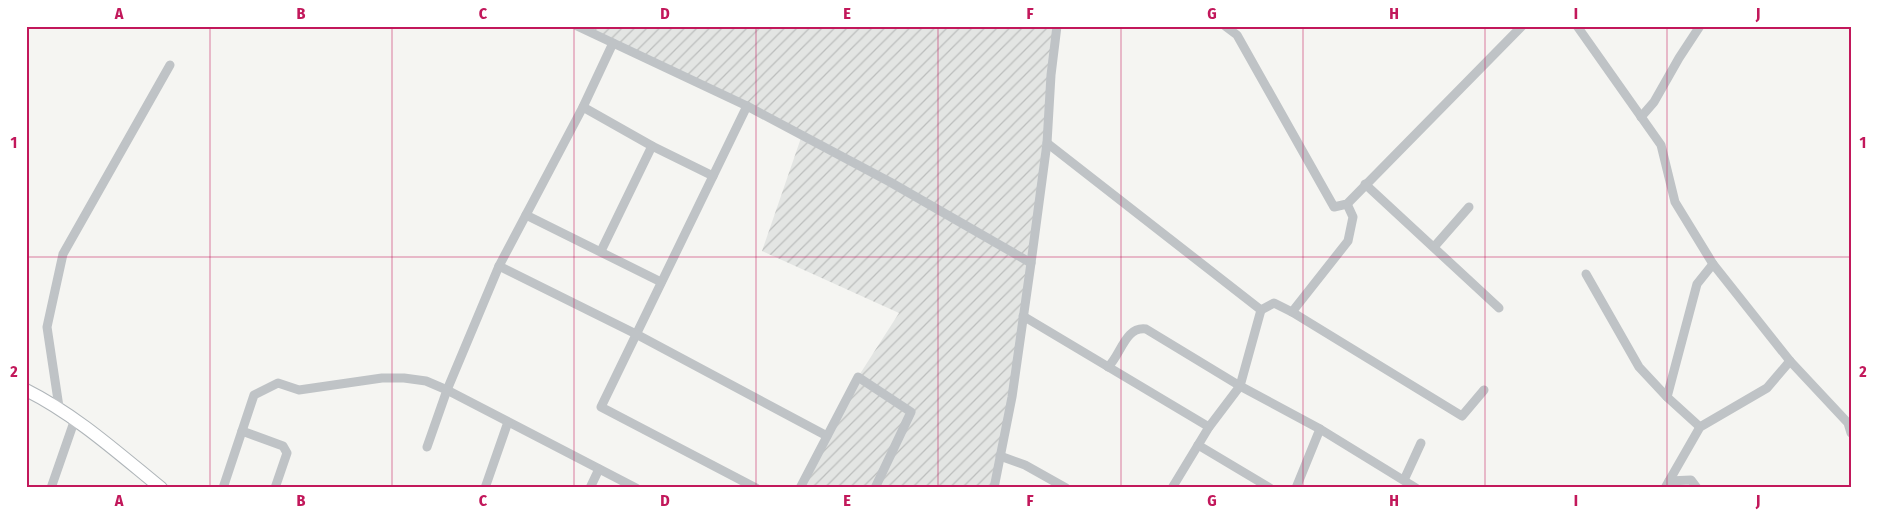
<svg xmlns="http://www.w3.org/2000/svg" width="1877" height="514" font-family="'Fira Sans Condensed',sans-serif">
	<defs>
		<pattern id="industrial-furrows" width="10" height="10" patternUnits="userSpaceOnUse" patternTransform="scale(1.25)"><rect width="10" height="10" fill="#e3e5e3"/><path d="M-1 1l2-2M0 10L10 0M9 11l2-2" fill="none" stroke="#bcbebd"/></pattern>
	</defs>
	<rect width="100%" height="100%" fill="#f5f5f2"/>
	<polygon fill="url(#industrial-furrows)" points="578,26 1057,26 1012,397 992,488 800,488 858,377 899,313 762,251 802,135"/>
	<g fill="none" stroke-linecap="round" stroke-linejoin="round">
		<defs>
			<path id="secondary" d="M 26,390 C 76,415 118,453 161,488"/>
		</defs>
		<use href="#secondary" stroke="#afb5b9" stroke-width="14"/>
		<g stroke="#bfc3c6" stroke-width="9">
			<polyline points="577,26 747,106 890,182 1031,263"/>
			<polyline points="1225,26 1237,35 1334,207 1347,204 1522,26"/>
			<polyline points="1577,26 1661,145 1675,202 1713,264 1790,361 1848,423 1851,433"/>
			<polyline points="747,106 601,407 756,488"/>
			<polyline points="583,107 652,146 713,176"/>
			<polyline points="1641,117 1654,102 1679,58 1700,26"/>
			<polyline points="1047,143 1261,310 1240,386 1320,429 1296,488"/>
			<polyline points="1365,184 1499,308"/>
			<polyline points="526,215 661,282"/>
			<polyline points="1434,247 1469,207"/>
			<polyline points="601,251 652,146"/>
			<polyline points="499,266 636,334 827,436"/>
			<polyline points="1586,274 1639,367 1667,397"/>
			<polyline points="1261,310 1274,303 1292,312 1462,416 1484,390"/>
			<polyline points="1292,312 1348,241 1353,217 1347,204"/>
			<polyline points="1023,316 1209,427"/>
			<path d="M 1108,367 C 1121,355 1125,326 1146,329 L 1240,386 L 1209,427 L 1172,488"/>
			<polyline points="59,407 47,327 63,254 170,65"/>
			<polyline points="1700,427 1667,397 1697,284 1713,264"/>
			<polyline points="1320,429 1416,488"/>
			<polyline points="242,431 283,446 287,453 275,488"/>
			<polyline points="1198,445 1270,488"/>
			<polyline points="427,447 447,390 499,266 583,107 613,43"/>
			<polyline points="1000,456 1025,465 1066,488"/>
			<polyline points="1404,480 1421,443"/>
			<polyline points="1669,481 1691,480 1697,488"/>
			<polyline points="51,488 75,419"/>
			<polyline points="223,488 254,395 278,383 299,390 382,378 404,378 426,381 447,390 636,488"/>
			<polyline points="485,488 508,422"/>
			<polyline points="590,488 599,469"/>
			<polyline points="800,488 858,377 911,412 875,488"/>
			<polyline points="994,488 1012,397 1031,263 1047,143 1051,75 1057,26"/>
			<polyline points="1665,488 1700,427 1767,388 1790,361"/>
		</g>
		<use href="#secondary" stroke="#fff" stroke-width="12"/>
	</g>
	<path fill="none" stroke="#c2185b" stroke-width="1" stroke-opacity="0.55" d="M 210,26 L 210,488M 392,26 L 392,488M 574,26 L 574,488M 756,26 L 756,488M 938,26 L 938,488M 1121,26 L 1121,488M 1303,26 L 1303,488M 1485,26 L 1485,488M 1667,26 L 1667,488M 26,257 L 1851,257"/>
	<rect width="1877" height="514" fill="none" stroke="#ffffff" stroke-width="55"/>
	<rect x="28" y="28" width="1822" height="458" fill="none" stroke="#c2185b" stroke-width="2"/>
	<g font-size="16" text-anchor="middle" font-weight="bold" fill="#c2185b">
		<text x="119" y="19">A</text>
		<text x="301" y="19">B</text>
		<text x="483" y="19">C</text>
		<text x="665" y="19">D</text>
		<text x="847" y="19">E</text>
		<text x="1030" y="19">F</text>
		<text x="1212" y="19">G</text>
		<text x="1394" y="19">H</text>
		<text x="1576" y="19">I</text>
		<text x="1758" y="19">J</text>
		<text x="14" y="148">1</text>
		<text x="1863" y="148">1</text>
		<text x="14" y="377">2</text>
		<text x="1863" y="377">2</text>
		<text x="119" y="506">A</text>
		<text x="301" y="506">B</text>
		<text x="483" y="506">C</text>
		<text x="665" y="506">D</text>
		<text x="847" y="506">E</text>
		<text x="1030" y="506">F</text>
		<text x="1212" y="506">G</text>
		<text x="1394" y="506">H</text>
		<text x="1576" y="506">I</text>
		<text x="1758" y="506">J</text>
	</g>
</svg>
